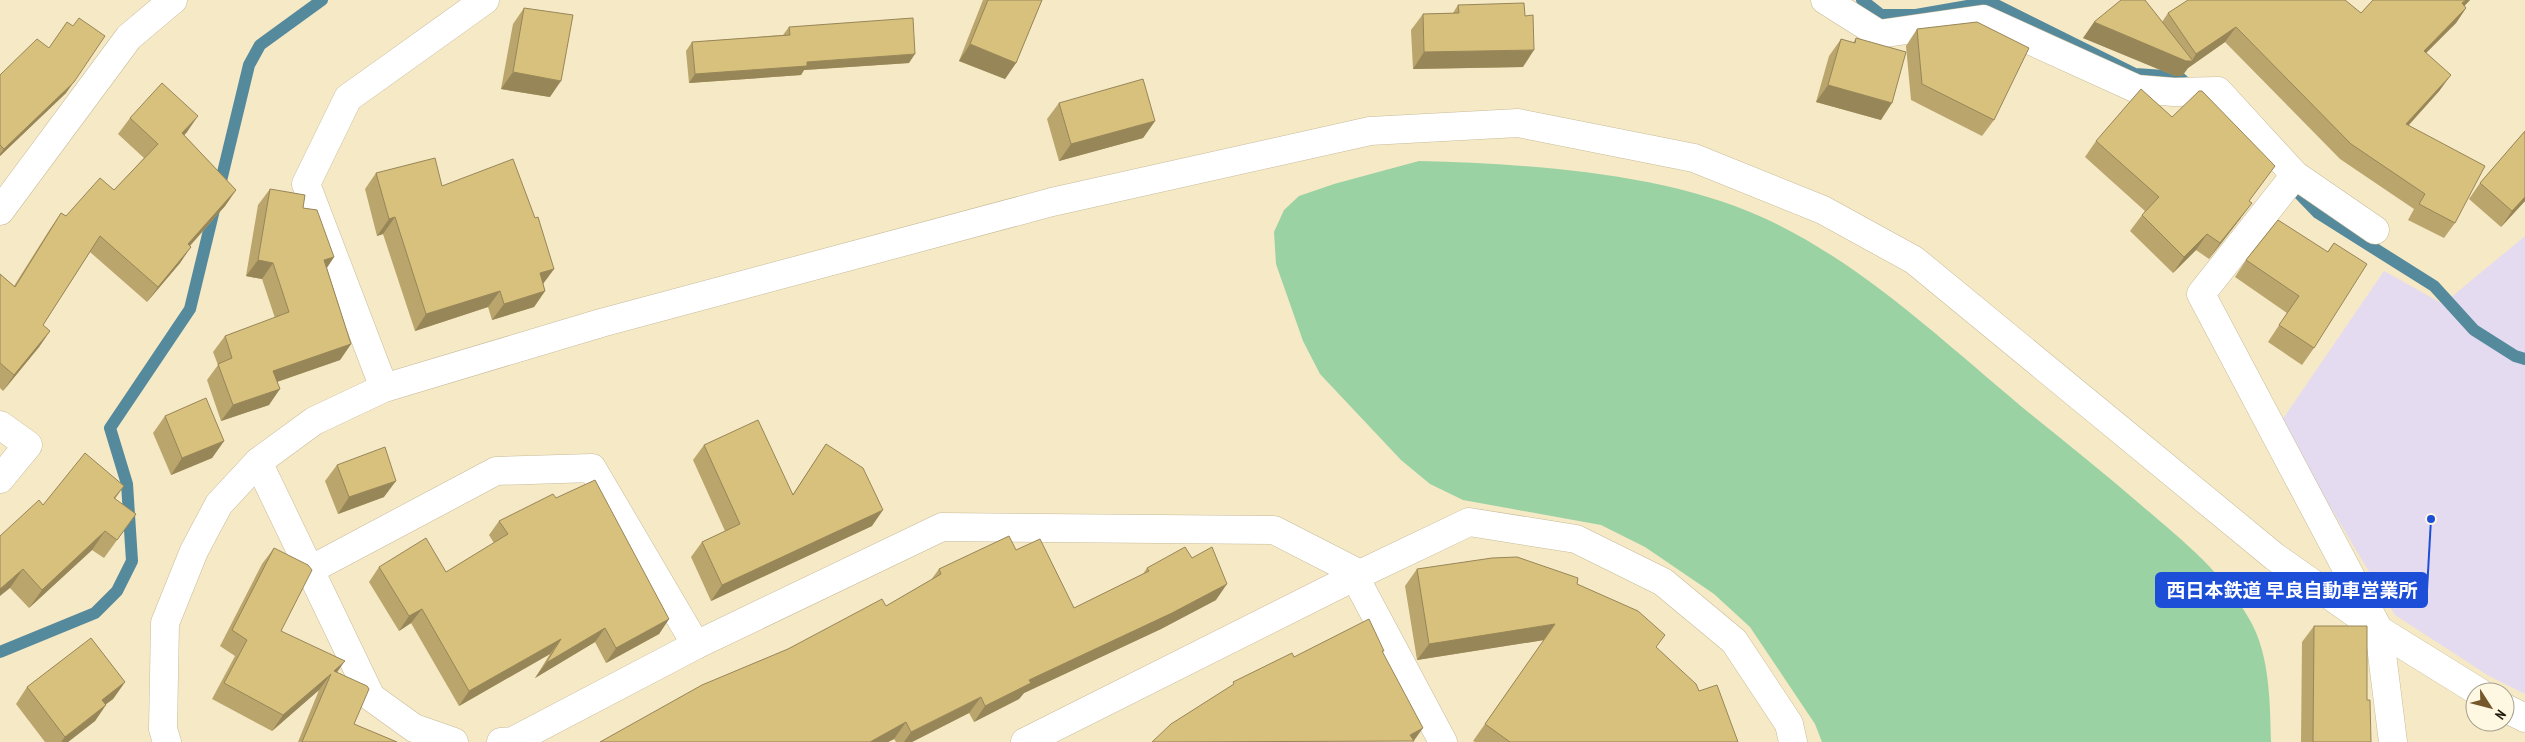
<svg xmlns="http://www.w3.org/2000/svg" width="2525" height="742" font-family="'PT Sans Narrow','Noto Sans JP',sans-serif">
	<rect width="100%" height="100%" fill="#f6e9c6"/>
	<polygon fill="#e4dbf0" points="2525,236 2525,694 2489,676 2395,615 2280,423 2384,271 2443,304"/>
	<path fill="#9ad2a4" d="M 1419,161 C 1529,164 1663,172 1764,218 C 1863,263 1949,347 2033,416 C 2069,445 2105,474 2141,505 C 2182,540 2224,573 2251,622 C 2270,657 2270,703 2271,742 L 1822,742 L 1815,724 L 1750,627 L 1714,594 L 1645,547 L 1601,525 L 1463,500 L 1430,484 L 1401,460 L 1320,374 L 1303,341 L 1276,264 L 1274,232 L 1284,210 L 1299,196 L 1334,184 Z"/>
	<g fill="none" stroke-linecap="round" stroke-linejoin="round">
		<g stroke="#55899c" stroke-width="12">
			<polyline points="1862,0 1881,15 1916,15 1990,2 2135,74 2179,77 2192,89"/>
			<polyline points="2291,185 2318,213 2434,286 2474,330 2515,356 2525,359"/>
			<polyline points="0,652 95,613 117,591 132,561 127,484 110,428 190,309 249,65 260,45 322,0"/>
		</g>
		<defs>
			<g id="street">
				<polyline points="1825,0 1879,34 1983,19 2137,89 2174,92 2218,91 2295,175 2375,230"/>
				<polyline points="2295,175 2201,294 2379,630 2393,742"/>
				<polyline points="0,211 129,37 173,0"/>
				<polyline points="384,388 306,184 348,98 485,0"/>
				<polyline points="0,425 28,445 0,479"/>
				<polyline points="258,462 371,697 414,728 454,742"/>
				<polyline points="308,571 496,471 592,468 696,645"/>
				<polyline points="1355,577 1443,742"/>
				<polyline points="501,742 513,741 696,645 942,527 1274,530 1360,574"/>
			</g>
			<g id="secondary">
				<polyline points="2505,708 2525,718"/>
				<polyline points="167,742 163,729 165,623 194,551 219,504 258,462 314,421 384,388 601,323 1052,202 1370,131 1518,123 1694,158 1823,210 1914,260 2275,557 2379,630 2479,692"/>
				<polyline points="1025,742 1360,574 1469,522 1576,539 1663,582 1734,641 1789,724 1793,742"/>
			</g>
		</defs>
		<use href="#street" stroke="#c7bb99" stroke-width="29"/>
		<use href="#secondary" stroke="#c7bb99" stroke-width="29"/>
		<use href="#street" stroke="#fff" stroke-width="28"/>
		<use href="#secondary" stroke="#fff" stroke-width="28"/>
	</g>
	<g fill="#baa56c">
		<polygon points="983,0 1042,0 1016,63 1005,79 959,61"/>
		<polygon points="2373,0 2470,0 2464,6 2466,8 2456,23 2426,53 2440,90 2409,125 2455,223 2444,238 2408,220 2414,209 2340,159 2225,42 2188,68 2182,76 2175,76 2083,38 2162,22 2168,13 2361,13"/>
		<polygon points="1458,5 1525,16 1523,67 1413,69 1411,30 1423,14 1453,13"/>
		<polygon points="524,8 550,97 501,89 513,24"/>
		<polygon points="789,27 909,63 804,70 801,75 689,83 686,51 692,42 783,35"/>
		<polygon points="1917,29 1994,120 1982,136 1911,100 1906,46"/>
		<polygon points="1856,38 1881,120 1816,102 1829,56 1841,39 1853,43"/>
		<polygon points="0,75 66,93 0,156"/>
		<polygon points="1059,103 1155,121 1143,138 1059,161 1047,119"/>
		<polygon points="130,118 187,132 184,135 236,190 225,206 190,246 180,263 147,302 90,252 43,325 50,331 39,347 3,391 0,388 0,274 14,286 50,229 61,213 66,216 114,190 144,158 118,134"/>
		<polygon points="2525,131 2525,202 2525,201 2501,227 2469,199 2480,183"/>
		<polygon points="2096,141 2250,202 2240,219 2209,259 2196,250 2173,273 2130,231 2145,211 2085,157"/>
		<polygon points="376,173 442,186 554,269 543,284 545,291 534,307 492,320 488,307 415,331 383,234 377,236 365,189"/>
		<polygon points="270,189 303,208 334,257 327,268 351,344 340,360 277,382 269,405 221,421 207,380 218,365 213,352 225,336 275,318 262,279 246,276 258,205"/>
		<polygon points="2334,243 2314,348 2302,365 2268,342 2287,313 2235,277 2246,260 2328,251"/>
		<polygon points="165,416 224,441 212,458 171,475 153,433"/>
		<polygon points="826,444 872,526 711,601 691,557 702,542 725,531 693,460 704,445 793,494"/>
		<polygon points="337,465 384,497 338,514 325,481"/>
		<polygon points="124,486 115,499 136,514 104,558 92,550 29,608 10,588 43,505"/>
		<polygon points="556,498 669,619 659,634 606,663 595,642 535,678 550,654 459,706 411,623 399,631 369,582 379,567 446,572 494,543 489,535 499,521"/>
		<polygon points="274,548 281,631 337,672 354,724 397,742 298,742 319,690 272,731 212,699 235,656 220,646 262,564"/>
		<polygon points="1016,550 1074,608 1143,574 1147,568 1216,600 1161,629 1024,693 1019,699 974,722 969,713 912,742 896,742 894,739 888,742 600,742 788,649 886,606 931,580 939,569"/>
		<polygon points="1417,569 1577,584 1656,648 1699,691 1738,742 1475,742 1473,741 1544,640 1417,660 1405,586"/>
		<polygon points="2314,626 2367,700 2371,742 2301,742 2302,642"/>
		<polygon points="125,682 113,699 106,704 95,721 68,742 45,742 16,704 27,687"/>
	</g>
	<g fill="#978658">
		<polygon points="2466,0 2470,0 2452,19 2462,3"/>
		<polygon points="2466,8 2456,23 2413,66 2424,51"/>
		<polygon points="2094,22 2192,61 2196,54 2236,27 2225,42 2188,68 2182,76 2175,76 2083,38"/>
		<polygon points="970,44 1016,63 1005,79 959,61"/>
		<polygon points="1534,50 1523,67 1413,69 1424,52"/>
		<polygon points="915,54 909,63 804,70 801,75 689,83 695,74 807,62"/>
		<polygon points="513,72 561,81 550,97 501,89"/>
		<polygon points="2451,75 2440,90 2396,139 2406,124"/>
		<polygon points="74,82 66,93 0,156 0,154 4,149"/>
		<polygon points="1828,85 1892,103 1881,120 1816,102"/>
		<polygon points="198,116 187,132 171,149 182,133"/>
		<polygon points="1155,121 1143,138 1059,161 1071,144"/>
		<polygon points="236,190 225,206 177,260 188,244"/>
		<polygon points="2525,197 2525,201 2501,227 2512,211"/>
		<polygon points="2252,203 2240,219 2209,259 2220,243"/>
		<polygon points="395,217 383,234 377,236 389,219"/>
		<polygon points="2207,234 2196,250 2173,273 2184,257"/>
		<polygon points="191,247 180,263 147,302 158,287"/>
		<polygon points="334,257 323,273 324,260"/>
		<polygon points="258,260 273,263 262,279 246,276"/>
		<polygon points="554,269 542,285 540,273"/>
		<polygon points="500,291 488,307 415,331 426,314"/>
		<polygon points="545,291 534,307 492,320 504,304"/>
		<polygon points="50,331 39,347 3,391 14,375"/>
		<polygon points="351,344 340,360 262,387 273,371"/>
		<polygon points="280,389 269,405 221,421 233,405"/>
		<polygon points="224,441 212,458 171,475 182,458"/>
		<polygon points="396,481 384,497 338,514 349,497"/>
		<polygon points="883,510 872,526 711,601 722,585"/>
		<polygon points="105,531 92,550 29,608 42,590"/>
		<polygon points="23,569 10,588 0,596 0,589"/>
		<polygon points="1227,584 1216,600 1161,629 1024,693 1019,699 974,722 985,706 1029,680"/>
		<polygon points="422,609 411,623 399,631 409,616"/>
		<polygon points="669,619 659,634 606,663 616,648"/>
		<polygon points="1555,624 1544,640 1417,660 1429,644"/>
		<polygon points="605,628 595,642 535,678 546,663"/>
		<polygon points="561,639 550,654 459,706 469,691"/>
		<polygon points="345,661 333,678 334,671"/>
		<polygon points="331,674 319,690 272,731 283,715"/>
		<polygon points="125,682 113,699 90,716 102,700"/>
		<polygon points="981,697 969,713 912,742 904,742 911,732"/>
		<polygon points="106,705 95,721 68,742 61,742 65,737"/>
		<polygon points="906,722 894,739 888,742 870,742"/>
		<polygon points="1423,728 1413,742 1410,735"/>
	</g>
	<g fill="#d8c07d" stroke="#978658">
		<polygon points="988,0 1042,0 1016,63 970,44"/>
		<polygon points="2121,0 2145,0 2193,61 2186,61 2094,22"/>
		<polygon points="2188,0 2345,0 2361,13 2373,0 2466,0 2462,3 2466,8 2424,51 2451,75 2406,124 2485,166 2455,223 2419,204 2425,194 2351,144 2236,27 2196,54 2168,13"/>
		<polygon points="1524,3 1525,16 1533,15 1534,50 1424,52 1423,14 1459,13 1458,5"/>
		<polygon points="524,8 573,15 561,81 513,72"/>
		<polygon points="79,18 105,36 74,82 4,149 0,145 0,75 37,39 49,48 67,22 73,26"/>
		<polygon points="913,18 915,54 807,62 807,66 695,74 692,42 790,35 789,27"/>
		<polygon points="1977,22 2029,48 1994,120 1922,84 1917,29"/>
		<polygon points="1856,38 1906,52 1892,103 1828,85 1841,39 1855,43"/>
		<polygon points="1143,79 1155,121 1071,144 1059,103"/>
		<polygon points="162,83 198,116 182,133 236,190 188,244 191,247 158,287 100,236 43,325 50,331 14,375 0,363 0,274 15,287 61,213 66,216 100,178 114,190 158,144 130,118"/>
		<polygon points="2141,89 2172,117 2199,91 2202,91 2275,166 2249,201 2252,203 2220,243 2207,234 2184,257 2142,215 2159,197 2096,141"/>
		<polygon points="2525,131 2525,197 2512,211 2480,183"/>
		<polygon points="435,158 442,186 513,159 535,218 538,217 554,269 540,273 545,291 504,304 500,291 426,314 395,217 389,219 376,173"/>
		<polygon points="270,189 305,195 303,208 317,210 334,257 324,260 351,344 273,371 280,389 233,405 218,364 232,358 225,336 289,312 273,263 258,260"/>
		<polygon points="2278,220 2328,252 2334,243 2367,264 2314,348 2279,325 2299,296 2246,260"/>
		<polygon points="206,398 224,441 182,458 165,416"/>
		<polygon points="758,420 793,495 826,444 863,468 883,510 722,585 702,542 740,524 704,445"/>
		<polygon points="385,447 396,481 349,497 337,465"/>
		<polygon points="85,453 124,486 114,498 136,514 117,540 105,531 42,590 23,569 0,589 0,536 39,500 43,505"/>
		<polygon points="595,480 669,619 616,648 605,628 546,663 561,639 469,691 422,609 409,616 379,567 426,538 446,572 508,534 499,521 553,494 556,498"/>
		<polygon points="1009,536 1016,550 1040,539 1074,608 1149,571 1147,568 1185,547 1192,558 1212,547 1227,584 1172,613 1029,680 1031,683 985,706 981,697 911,732 906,722 870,742 600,742 702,685 788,649 882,599 886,606 941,574 939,569"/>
		<polygon points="274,548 308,565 312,570 281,631 345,661 334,671 367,686 369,689 354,724 397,742 302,742 331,674 283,715 224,683 247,640 232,630"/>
		<polygon points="1517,557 1578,578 1577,584 1638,611 1665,635 1656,647 1696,684 1699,691 1717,685 1738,742 1510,742 1485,724 1555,624 1429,644 1417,569 1492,558"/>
		<polygon points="1369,619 1384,651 1382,651 1423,728 1410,735 1414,741 1152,742 1171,724 1234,684 1233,682 1292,653 1294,657"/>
		<polygon points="2314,626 2367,626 2367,700 2370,700 2371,742 2313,742"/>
		<polygon points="91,638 125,682 102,700 106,705 65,737 27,687"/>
	</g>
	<path fill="none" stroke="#1d4ed8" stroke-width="2" d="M2431 519L2427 590"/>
	<circle fill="#1d4ed8" stroke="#fef7e2" stroke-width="2" cx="2431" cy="519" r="5"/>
	<rect fill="#1d4ed8" stroke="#1d4ed8" stroke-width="2" x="2156" y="573" width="271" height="34" rx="5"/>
	<g font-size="19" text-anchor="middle" font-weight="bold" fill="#fff">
		<text x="2292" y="597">西日本鉄道 早良自動車営業所</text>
	</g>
	<g transform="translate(2490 707) rotate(126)"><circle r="24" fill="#fef7e2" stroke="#a49f8d"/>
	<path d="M0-4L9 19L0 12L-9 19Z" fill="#75572b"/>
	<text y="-8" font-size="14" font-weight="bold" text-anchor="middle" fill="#1e1a0d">N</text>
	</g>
</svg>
